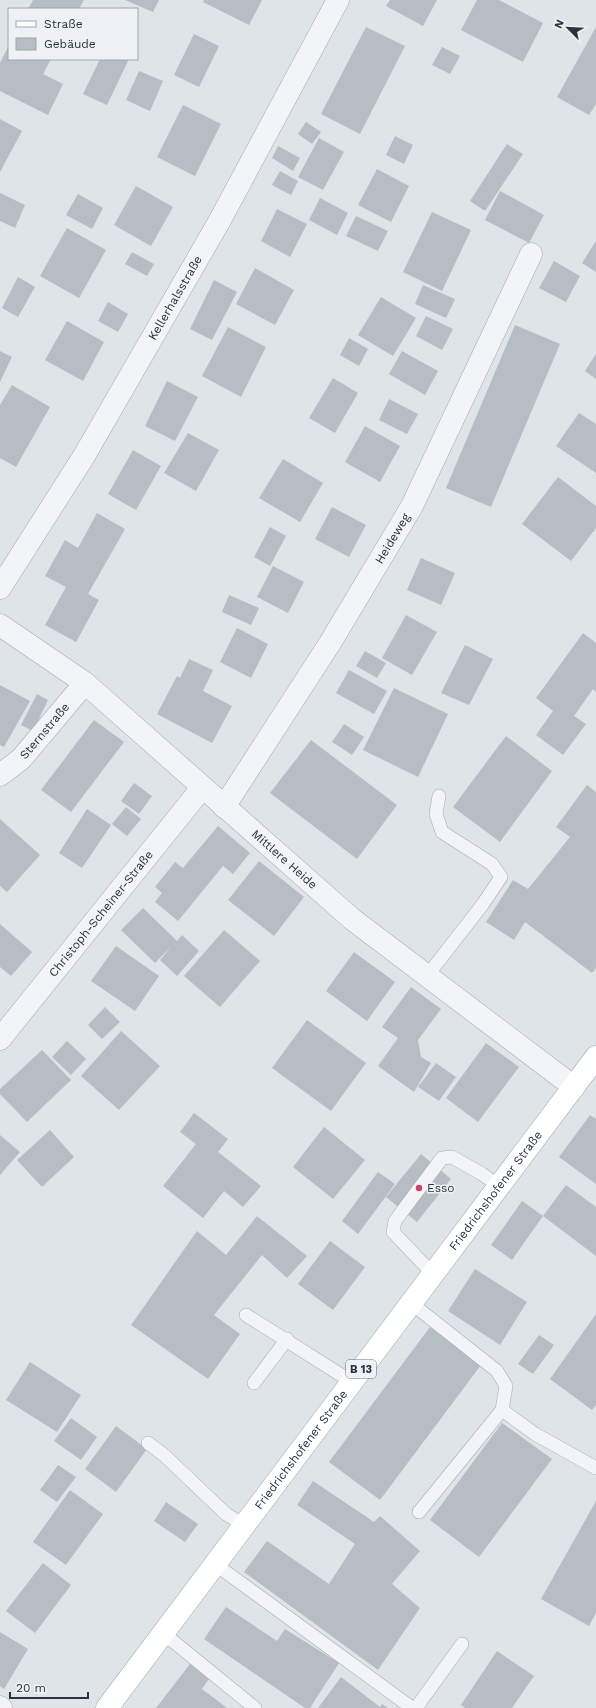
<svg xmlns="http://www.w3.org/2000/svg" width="596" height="1708" font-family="'Work Sans',sans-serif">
	<rect width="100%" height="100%" fill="#dfe4e8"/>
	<g fill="#b6bdc5">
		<polygon points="33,0 84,0 79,9 28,9"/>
		<polygon points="125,0 159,0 153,12"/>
		<polygon points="204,0 262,0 249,25 203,2"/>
		<polygon points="390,0 437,0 423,26 386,6"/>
		<polygon points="477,0 499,0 543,23 523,62 461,30"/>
		<polygon points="366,27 405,46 360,134 321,114"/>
		<polygon points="596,27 596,104 589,115 557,97"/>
		<polygon points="194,34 219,46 199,87 174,75"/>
		<polygon points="9,45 9,59 51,59 43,74 63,84 48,115 0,91 0,63"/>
		<polygon points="442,47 460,56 450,74 432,65"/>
		<polygon points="100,59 129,59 107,105 83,94"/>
		<polygon points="139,71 163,81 150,111 126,100"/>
		<polygon points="183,105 221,124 195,176 157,157"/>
		<polygon points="0,119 22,131 0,172"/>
		<polygon points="306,122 321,132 312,144 298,134"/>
		<polygon points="395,136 413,145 404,164 386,155"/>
		<polygon points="319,138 344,152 323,190 298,177"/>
		<polygon points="507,144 523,154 485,211 470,201"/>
		<polygon points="278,146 300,158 293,171 272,158"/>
		<polygon points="377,169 409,186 391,222 358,205"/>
		<polygon points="280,171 298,181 291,195 272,185"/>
		<polygon points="136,186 173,207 151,246 114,225"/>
		<polygon points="500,191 544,215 529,243 485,220"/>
		<polygon points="0,193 25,205 15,228 0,221"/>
		<polygon points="78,194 103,208 92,229 66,215"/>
		<polygon points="320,198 348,213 337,235 309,220"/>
		<polygon points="277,209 307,224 290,257 261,241"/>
		<polygon points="432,212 471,230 442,291 403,272"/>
		<polygon points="356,216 388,231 378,251 346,236"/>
		<polygon points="67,228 106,250 79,298 40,276"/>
		<polygon points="596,241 596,272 582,263"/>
		<polygon points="132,252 154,264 147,276 125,264"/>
		<polygon points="554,261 580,276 566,302 539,288"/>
		<polygon points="255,268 294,290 275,325 236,304"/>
		<polygon points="18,277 35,287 18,317 2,308"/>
		<polygon points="214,280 237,292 212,340 190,329"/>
		<polygon points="423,285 455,299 446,318 415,304"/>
		<polygon points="381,297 416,318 393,356 358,335"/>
		<polygon points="108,302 128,314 118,332 98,321"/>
		<polygon points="426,316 453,329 442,350 416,336"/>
		<polygon points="67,321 104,342 83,381 45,360"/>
		<polygon points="515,325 560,344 491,507 446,488"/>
		<polygon points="228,327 266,347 241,397 202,376"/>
		<polygon points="349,338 368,349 359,366 340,355"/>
		<polygon points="0,351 12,357 0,382"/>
		<polygon points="402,351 438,371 425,395 389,374"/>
		<polygon points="596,354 596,379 585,371"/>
		<polygon points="333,378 358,393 335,433 309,418"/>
		<polygon points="167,381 198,397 175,441 145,426"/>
		<polygon points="12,385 50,407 16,467 0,458 0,405"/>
		<polygon points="389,399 418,414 407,434 379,420"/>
		<polygon points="579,413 596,424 596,473 556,446"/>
		<polygon points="365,426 400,446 380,482 345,462"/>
		<polygon points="188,433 219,450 196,491 164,473"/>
		<polygon points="133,450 161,466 136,510 108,494"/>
		<polygon points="283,459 323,483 300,522 259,498"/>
		<polygon points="558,477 596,506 596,528 571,561 522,524"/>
		<polygon points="332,507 366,525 349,557 315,539"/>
		<polygon points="97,513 125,529 88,594 99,600 76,642 45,625 66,587 45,576 65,540 78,548"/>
		<polygon points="270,527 286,536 270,566 254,557"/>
		<polygon points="421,558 455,573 441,605 407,590"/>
		<polygon points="273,566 304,582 288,613 257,597"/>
		<polygon points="229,595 259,608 251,625 222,612"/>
		<polygon points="406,615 437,632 412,675 382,658"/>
		<polygon points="237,628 268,644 251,678 220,662"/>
		<polygon points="583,633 596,643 596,692 593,689 574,716 586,724 563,755 536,735 553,711 536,698"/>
		<polygon points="465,645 493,659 469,705 441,693"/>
		<polygon points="365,651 386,663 377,678 356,666"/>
		<polygon points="189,659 213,670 203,691 232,706 212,743 157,714 177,676 180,678"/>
		<polygon points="349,670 387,691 374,714 336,693"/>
		<polygon points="0,685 30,701 4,747 0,745"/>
		<polygon points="394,688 448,714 418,777 363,750"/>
		<polygon points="37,694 48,700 33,731 21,725"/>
		<polygon points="94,720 124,742 71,812 41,790"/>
		<polygon points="344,724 364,737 352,755 332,742"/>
		<polygon points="506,736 552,771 500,842 453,807"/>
		<polygon points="311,740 397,805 357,859 270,793"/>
		<polygon points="134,783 152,796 139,814 121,801"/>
		<polygon points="587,785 596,792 596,968 592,973 525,922 514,940 486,922 513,880 528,889 570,837 556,827"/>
		<polygon points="126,807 141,819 127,836 112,824"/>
		<polygon points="87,809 111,825 82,868 59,853"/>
		<polygon points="0,819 40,855 7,892 0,886"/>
		<polygon points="218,826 250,853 233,874 223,866 178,921 155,902 162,893 155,887 175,862 183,868"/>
		<polygon points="259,861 304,897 274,936 228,900"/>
		<polygon points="143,908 177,941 182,935 199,951 177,976 160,960 172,946 155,963 121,930"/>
		<polygon points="0,924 32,952 11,976 0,967"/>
		<polygon points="224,930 260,961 220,1007 184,976"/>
		<polygon points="116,946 159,976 135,1011 91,981"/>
		<polygon points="354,952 395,982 367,1021 326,991"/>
		<polygon points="411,987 441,1009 418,1040 421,1057 431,1063 414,1092 378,1066 398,1038 382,1027"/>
		<polygon points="105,1007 120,1022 102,1039 88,1025"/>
		<polygon points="307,1020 366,1063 331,1111 272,1068"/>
		<polygon points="121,1031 160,1066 119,1110 81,1076"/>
		<polygon points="67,1041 86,1059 71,1075 52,1057"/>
		<polygon points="486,1043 519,1067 478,1122 446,1098"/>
		<polygon points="42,1050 71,1080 27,1122 0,1094 0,1089"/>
		<polygon points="436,1063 456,1077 439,1101 418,1087"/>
		<polygon points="194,1113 228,1139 218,1152 261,1186 243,1207 224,1191 203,1218 163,1186 196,1144 180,1132"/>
		<polygon points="590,1115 596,1119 596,1184 559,1157"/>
		<polygon points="324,1127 365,1160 333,1199 293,1167"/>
		<polygon points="50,1130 74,1157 42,1187 17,1160"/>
		<polygon points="0,1135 20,1152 0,1175"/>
		<polygon points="421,1154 451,1179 417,1222 386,1197"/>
		<polygon points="378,1172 395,1184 358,1234 342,1221"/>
		<polygon points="566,1185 596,1207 596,1256 543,1216"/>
		<polygon points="522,1201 543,1216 512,1260 491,1245"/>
		<polygon points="257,1216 307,1256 287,1278 262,1255 214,1315 240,1334 208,1379 131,1325 197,1231 226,1255"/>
		<polygon points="330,1241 365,1267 333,1310 298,1284"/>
		<polygon points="475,1269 527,1302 500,1345 448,1311"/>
		<polygon points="596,1314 596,1405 592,1410 550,1379"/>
		<polygon points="430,1327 481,1365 380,1500 329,1462"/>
		<polygon points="539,1335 554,1345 533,1374 518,1364"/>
		<polygon points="30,1362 81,1395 57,1432 6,1400"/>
		<polygon points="71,1418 97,1437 81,1460 54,1441"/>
		<polygon points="502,1423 552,1459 479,1557 430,1520"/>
		<polygon points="116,1426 147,1449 116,1492 85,1469"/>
		<polygon points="58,1465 76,1477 57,1502 40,1490"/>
		<polygon points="313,1481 374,1522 380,1516 420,1551 392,1584 420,1608 378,1670 244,1572 267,1541 329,1584 355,1544 297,1505"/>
		<polygon points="70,1490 103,1514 66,1565 33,1542"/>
		<polygon points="596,1501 596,1613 589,1626 541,1599"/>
		<polygon points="166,1502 198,1524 185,1542 154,1521"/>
		<polygon points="43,1563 71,1585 35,1633 6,1611"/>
		<polygon points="226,1607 277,1641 285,1629 339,1663 310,1708 305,1708 204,1639"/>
		<polygon points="0,1632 28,1649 4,1689 0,1686"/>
		<polygon points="497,1651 534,1676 512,1708 465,1708 461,1705"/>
		<polygon points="190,1664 209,1679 202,1689 227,1708 156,1708"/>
		<polygon points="341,1677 380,1707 382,1704 388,1708 318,1708"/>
	</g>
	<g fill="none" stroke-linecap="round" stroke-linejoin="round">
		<defs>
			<g id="lane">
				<polyline points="427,976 483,904 501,877 492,864 442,832 436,814 439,796"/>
				<polyline points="433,1274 393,1232 395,1221 442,1158 452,1157 482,1174 499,1186"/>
				<polyline points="411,1303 497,1371 506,1386 502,1410 535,1434 596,1468"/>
				<polyline points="246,1315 352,1382"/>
				<polyline points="254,1383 287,1339"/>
				<polyline points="148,1443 164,1455 226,1514 244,1525"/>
				<polyline points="419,1512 502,1410"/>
				<polyline points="215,1564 412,1708"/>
				<polyline points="163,1633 255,1708"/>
				<polyline points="416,1708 462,1644"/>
			</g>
			<g id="street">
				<path id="s1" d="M 0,588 L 84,456 L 220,220 L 338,0"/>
				<path id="s2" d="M 0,625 L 85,683 L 352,919 L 574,1087"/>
				<path id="s3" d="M 0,775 L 21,759 L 85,683"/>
				<path id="s4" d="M 224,807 L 330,643 L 412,506 L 531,254"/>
				<path id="s5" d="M 0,1039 L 202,788"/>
				<polyline points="0,1707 1,1708"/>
			</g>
			<g id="primary">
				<path id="s6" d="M 107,1708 L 596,1057"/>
			</g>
		</defs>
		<use href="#lane" stroke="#a4abb2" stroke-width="14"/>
		<use href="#street" stroke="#a4abb2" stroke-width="23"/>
		<use href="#primary" stroke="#9ea9b4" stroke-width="23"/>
		<use href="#lane" stroke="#f2f4f7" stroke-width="13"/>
		<use href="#street" stroke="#f2f4f7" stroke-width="22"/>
		<use href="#primary" stroke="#fff" stroke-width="22"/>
	</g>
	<circle fill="#ce4366" stroke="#eef2f6" stroke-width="1.5" cx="419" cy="1188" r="4"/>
	<g text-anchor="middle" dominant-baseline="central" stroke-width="3" stroke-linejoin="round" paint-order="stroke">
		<rect fill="#eef2f6" stroke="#636c76" stroke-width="1" x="346" y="1360" width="30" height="18" rx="3"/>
		<g font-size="11" font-weight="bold" fill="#28333f">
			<text x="361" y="1369">B 13</text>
		</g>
		<g font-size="12" fill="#28333f" stroke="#eef2f6">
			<text stroke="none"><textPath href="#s1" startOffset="339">Kellerhalsstraße</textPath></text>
			<text stroke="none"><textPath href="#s4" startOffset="317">Heideweg</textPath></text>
			<text stroke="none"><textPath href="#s3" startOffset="63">Sternstraße</textPath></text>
			<text stroke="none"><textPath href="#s2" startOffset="369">Mittlere Heide</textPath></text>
			<text stroke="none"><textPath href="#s5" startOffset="161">Christoph-Scheiner-Straße</textPath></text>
			<text stroke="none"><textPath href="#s6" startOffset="647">Friedrichshofener Straße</textPath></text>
			<text stroke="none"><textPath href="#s6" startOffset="323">Friedrichshofener Straße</textPath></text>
		</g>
		<g font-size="12" fill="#28333f" stroke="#eef2f6" text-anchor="start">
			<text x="427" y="1188">Esso</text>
		</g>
	</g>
	<rect x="8" y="8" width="130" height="52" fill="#eef2f6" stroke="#9fa6ad"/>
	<rect x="16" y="21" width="20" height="6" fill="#ffffff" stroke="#9fa6ad"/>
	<text x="44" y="28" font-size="12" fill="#28333f">Straße</text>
	<rect x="16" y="38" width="20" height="12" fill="#b6bdc5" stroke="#9fa6ad"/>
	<text x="44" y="48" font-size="12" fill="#28333f">Gebäude</text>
	<g transform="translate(568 28) rotate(294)" stroke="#eef2f6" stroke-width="3" paint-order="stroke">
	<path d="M0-3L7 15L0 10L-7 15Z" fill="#28333f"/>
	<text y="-6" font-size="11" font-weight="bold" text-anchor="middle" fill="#28333f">N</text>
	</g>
	<path d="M10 1692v6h78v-6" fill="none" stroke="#28333f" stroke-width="2"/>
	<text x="16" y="1692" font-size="12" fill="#28333f" stroke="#eef2f6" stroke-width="3" paint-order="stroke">20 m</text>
</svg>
